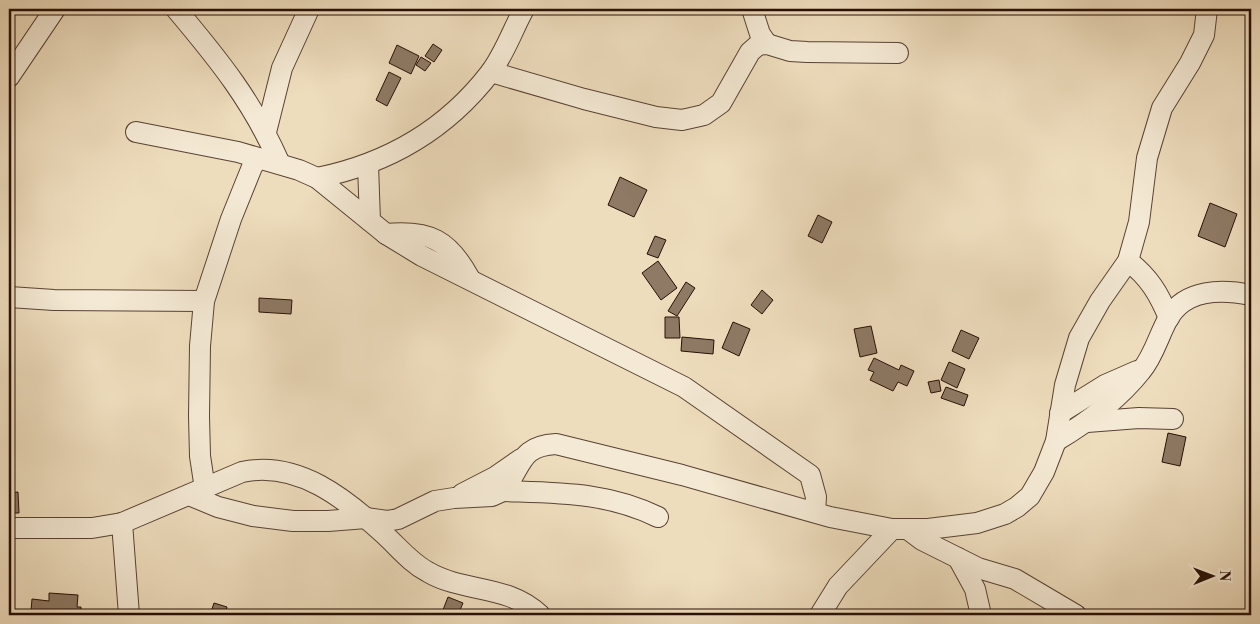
<svg xmlns="http://www.w3.org/2000/svg" width="1260" height="624" font-family="'Libre Bodoni',serif">
	<rect width="100%" height="100%" fill="#eeddbd"/>
	<filter id="stains"><feTurbulence type="fractalNoise" baseFrequency=".004" numOctaves="4"/><feColorMatrix values="0 0 0 0 .2 0 0 0 0 .09 0 0 0 0 .02 0 0 0 .5 -.17"/></filter>
	<radialGradient id="worn" r=".72"><stop offset=".6" stop-color="#630" stop-opacity="0"/><stop offset="1" stop-color="#630" stop-opacity=".3"/></radialGradient>
	<g fill="#8e7a65" stroke="#270f06">
		<polygon points="433,44 442,50 434,62 425,56"/>
		<polygon points="397,45 419,56 411,74 389,63"/>
		<polygon points="421,57 431,63 425,71 416,65"/>
		<polygon points="389,72 401,78 387,106 376,100"/>
		<polygon points="620,177 647,190 634,217 608,205"/>
		<polygon points="1210,203 1237,214 1225,247 1198,236"/>
		<polygon points="818,215 832,222 822,243 808,236"/>
		<polygon points="655,236 666,240 658,258 647,254"/>
		<polygon points="658,261 677,288 661,300 642,273"/>
		<polygon points="686,282 695,288 677,316 668,311"/>
		<polygon points="762,290 773,300 762,314 751,305"/>
		<polygon points="259,298 292,300 291,314 259,312"/>
		<polygon points="665,317 679,317 680,338 665,338"/>
		<polygon points="733,322 750,329 739,356 722,348"/>
		<polygon points="871,326 877,353 860,357 854,329"/>
		<polygon points="961,330 979,338 969,359 952,351"/>
		<polygon points="682,337 714,340 713,354 681,351"/>
		<polygon points="874,358 899,370 901,365 914,371 907,386 898,382 893,391 870,380 874,372 868,370"/>
		<polygon points="949,362 965,369 957,388 941,380"/>
		<polygon points="939,380 941,391 931,393 928,382"/>
		<polygon points="946,387 968,395 964,406 941,398"/>
		<polygon points="1168,433 1186,437 1180,466 1162,462"/>
		<polygon points="18,492 19,513 9,513 9,493"/>
		<polygon points="49,593 78,595 77,607 81,607 81,615 21,615 22,610 31,611 32,599 49,601"/>
		<polygon points="448,597 463,603 458,615 441,615"/>
		<polygon points="214,603 227,607 225,615 210,615"/>
	</g>
	<g fill="none" stroke-linecap="round" stroke-linejoin="round">
		<defs>
			<g id="minor">
				<path d="M 176,9 C 219,60 253,102 280,164"/>
				<polyline points="752,9 760,34 767,44"/>
				<polyline points="491,72 584,99 656,117 682,120 704,115 721,103 750,52 758,45 767,44 790,51 807,52 898,53"/>
				<polyline points="9,77 55,9"/>
				<polyline points="136,132 238,152 299,170 317,178 386,234 422,256 684,387 810,475 816,497 815,512"/>
				<polyline points="266,132 282,68 309,9"/>
				<polyline points="368,165 370,221"/>
				<path d="M 317,178 C 386,164 446,130 490,73 C 504,55 513,29 524,9"/>
				<path d="M 386,234 C 430,230 449,240 470,279"/>
				<path d="M 1128,261 C 1149,277 1159,294 1169,318"/>
				<polyline points="9,297 54,300 204,301"/>
				<polyline points="1060,413 1105,385 1137,371"/>
				<polyline points="1087,422 1139,418 1173,419"/>
				<path d="M 1056,441 C 1088,422 1118,400 1141,371 C 1154,356 1159,334 1169,317 C 1186,289 1222,289 1251,295"/>
				<polyline points="205,489 200,456 199,416 200,346 204,301 231,219 252,167 258,158"/>
				<path d="M 503,491 C 559,493 607,492 658,517"/>
				<polyline points="462,494 495,477 521,459"/>
				<path d="M 189,495 L 218,507 L 253,516 L 293,521 L 328,521 L 366,518 L 387,521 L 398,519 L 435,501 L 454,498 L 492,496 L 503,491 C 523,466 519,446 556,444 L 682,475 L 830,517 L 892,529 L 928,529 L 977,523 L 1005,514 L 1017,507 L 1030,496 L 1044,472 L 1056,441 L 1065,385 L 1079,338 L 1100,301 L 1128,261 L 1139,222 L 1147,158 L 1162,108 L 1190,63 L 1204,35 L 1207,9"/>
				<polyline points="122,523 129,615"/>
				<path d="M 9,528 L 92,528 L 122,523 L 242,472 C 298,460 346,499 385,535 C 399,548 411,563 428,572 C 464,593 508,584 540,615"/>
				<polyline points="910,531 922,540 978,568 1015,579 1076,615"/>
				<polyline points="958,558 975,589 981,615"/>
				<polyline points="820,615 838,586 892,529"/>
			</g>
		</defs>
		<use href="#minor" stroke="#594234" stroke-width="22"/>
		<use href="#minor" stroke="#f4e9d4" stroke-width="20"/>
	</g>
	<rect width="1260" height="624" fill="none" stroke="#eeddbd" stroke-width="30"/>
	<rect x="10" y="10" width="1240" height="604" fill="none" stroke="#270f06" stroke-width="2.5"/>
	<rect x="15" y="15" width="1230" height="594" fill="none" stroke="#270f06"/>
	<g transform="translate(1212 576) rotate(89)" stroke="#f4e9d4" stroke-width="4" paint-order="stroke">
	<path d="M0-4L9 19L0 12L-9 19Z" fill="#270f06"/>
	<text y="-8" font-size="14" font-weight="bold" text-anchor="middle" fill="#270f06">N</text>
	</g>
	<rect width="100%" height="100%" filter="url(#stains)"/>
	<rect width="100%" height="100%" fill="url(#worn)"/>
</svg>
